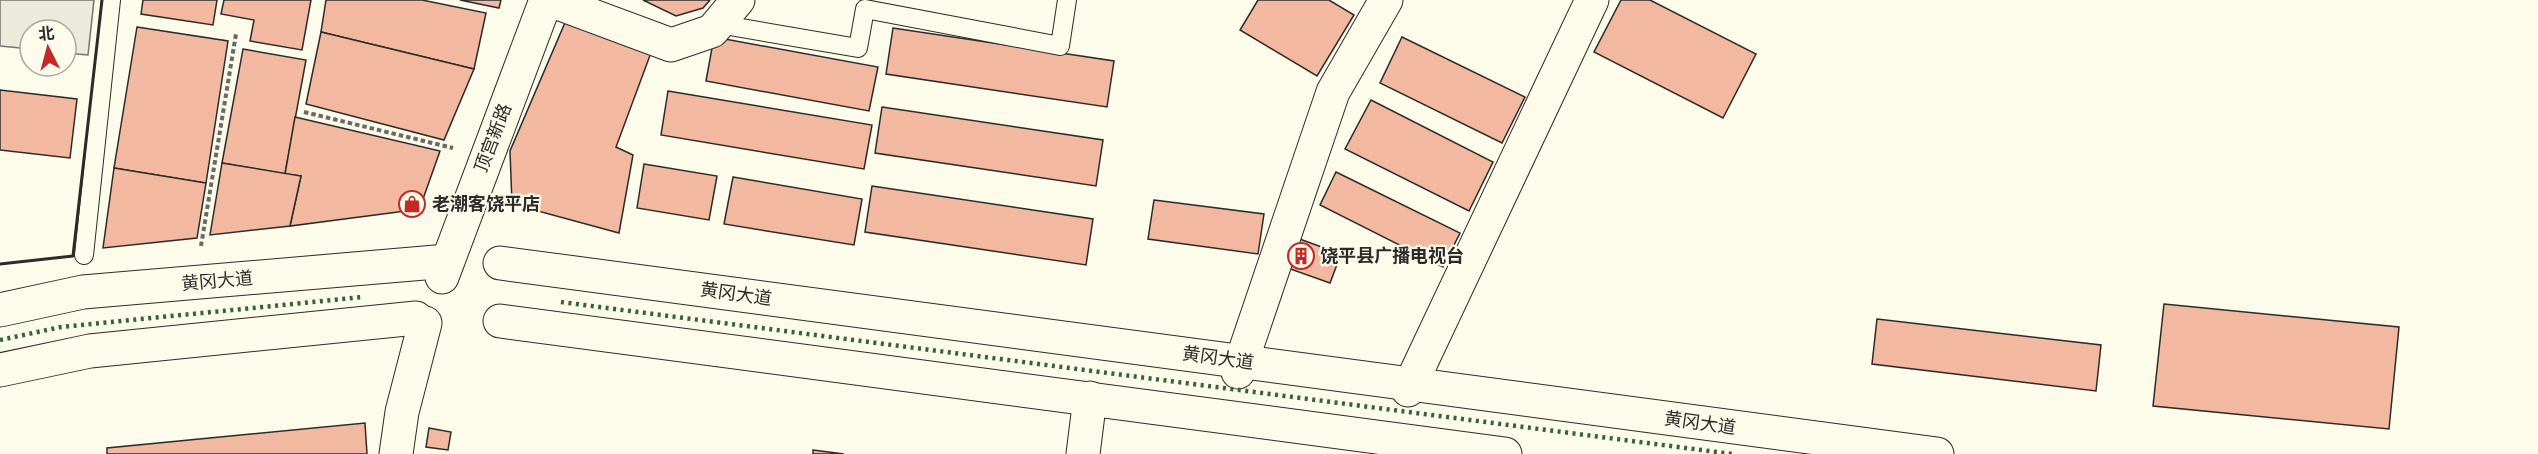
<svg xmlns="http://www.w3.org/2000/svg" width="2538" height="454" font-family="Cabin,'Noto Sans SC',sans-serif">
	<rect width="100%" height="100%" fill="#fdfbea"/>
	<polygon fill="#eceadb" stroke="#74746e" stroke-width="1.5" points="0,0 94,0 88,55 66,53 66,30 30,30 30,49 0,46"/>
	<g fill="#f2b8a0" stroke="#2b2b2b" stroke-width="1.5">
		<polygon points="143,0 217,0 213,25 141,14"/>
		<polygon points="224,0 311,0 302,50 250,41 254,20 221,14"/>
		<polygon points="326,0 422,0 486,13 474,69 321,32"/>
		<polygon points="460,0 501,0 499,8"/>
		<polygon points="643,0 710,0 703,8 676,16"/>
		<polygon points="1258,0 1329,0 1354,15 1317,76 1240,30"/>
		<polygon points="1621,0 1650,0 1756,54 1723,118 1594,52"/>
		<polygon points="567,18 652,50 616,147 633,155 619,233 512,204 510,151"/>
		<polygon points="137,27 228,41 206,183 114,168"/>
		<polygon points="893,28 1114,61 1107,107 886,74"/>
		<polygon points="321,32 474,69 444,140 306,104"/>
		<polygon points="714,37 878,67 869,111 706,81"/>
		<polygon points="1402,37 1525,97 1502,143 1380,83"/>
		<polygon points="243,49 306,60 285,174 222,163"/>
		<polygon points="0,90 77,99 70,158 0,150"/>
		<polygon points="668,91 872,125 864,169 661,135"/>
		<polygon points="1371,100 1493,162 1469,211 1345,149"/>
		<polygon points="882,107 1103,140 1096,186 875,153"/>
		<polygon points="295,117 440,151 423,199 414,208 398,212 290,226 301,176 285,174"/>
		<polygon points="222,163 301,176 290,226 210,235"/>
		<polygon points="644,164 717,176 709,220 637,208"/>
		<polygon points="114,168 206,183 197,238 103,248"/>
		<polygon points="1336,172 1460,233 1443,267 1320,205"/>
		<polygon points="733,177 862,199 854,245 724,224"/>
		<polygon points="872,186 1093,219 1086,265 865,232"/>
		<polygon points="1154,200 1264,214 1258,254 1148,239"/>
		<polygon points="1272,229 1341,254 1330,283 1262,259"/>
		<polygon points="2164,304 2399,327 2389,429 2153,406"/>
		<polygon points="1877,319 2101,345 2096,391 1872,364"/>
		<polygon points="365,423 367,454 107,454 107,448"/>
		<polygon points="429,428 451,432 448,450 426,447"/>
		<polygon points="813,450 844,454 813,454"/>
	</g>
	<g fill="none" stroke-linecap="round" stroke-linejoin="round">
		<defs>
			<g id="lane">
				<polyline points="718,24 858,48 865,9 1060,46 1067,0"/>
				<polyline points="84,255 111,0"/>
			</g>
			<g id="street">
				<polyline points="550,0 671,45 712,31 738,0"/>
				<polyline points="1238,372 1333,92 1386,0"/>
				<polyline points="1408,390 1592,0"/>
				<polyline points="396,454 402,412 425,323"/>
				<polyline points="1083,454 1090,398"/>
			</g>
			<polyline id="secondary" points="442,277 546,0"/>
			<g id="primary">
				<polyline points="500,263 1937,454"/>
				<polyline points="0,310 83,292 436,262"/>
				<polyline points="500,321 1505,454"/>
				<polyline points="0,370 90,351 416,318"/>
			</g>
		</defs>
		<use href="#lane" stroke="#2b2b2b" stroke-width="20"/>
		<use href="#street" stroke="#2b2b2b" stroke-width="35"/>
		<use href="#secondary" stroke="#2b2b2b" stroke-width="35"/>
		<use href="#primary" stroke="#2b2b2b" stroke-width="35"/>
		<g stroke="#6a6964" stroke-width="4" stroke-dasharray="4.5 3" stroke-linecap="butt">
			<polyline points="304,112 453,148"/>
			<polyline points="201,246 236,34"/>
		</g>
		<use href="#lane" stroke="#fdfbea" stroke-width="18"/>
		<use href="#street" stroke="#fdfbea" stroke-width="33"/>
		<use href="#secondary" stroke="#fdfbea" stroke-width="33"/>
		<use href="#primary" stroke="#fdfbea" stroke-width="33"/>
		<g stroke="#34623c" stroke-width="4.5" stroke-dasharray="3 4.5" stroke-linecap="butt">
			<polyline points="561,302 1732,454"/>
			<polyline points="0,340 61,327 363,297"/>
		</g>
		<polyline stroke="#2b2b2b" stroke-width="3" points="0,264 73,256 102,0"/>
	</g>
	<defs>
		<symbol id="shop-ring" viewBox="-11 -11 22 22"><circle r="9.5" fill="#fdfbea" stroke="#c62828" stroke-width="1.5"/><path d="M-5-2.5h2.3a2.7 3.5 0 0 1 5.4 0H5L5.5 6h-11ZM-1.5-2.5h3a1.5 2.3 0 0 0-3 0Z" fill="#c62828"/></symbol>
		<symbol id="building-ring" viewBox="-11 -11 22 22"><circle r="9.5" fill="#fdfbea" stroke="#c62828" stroke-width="1.5"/><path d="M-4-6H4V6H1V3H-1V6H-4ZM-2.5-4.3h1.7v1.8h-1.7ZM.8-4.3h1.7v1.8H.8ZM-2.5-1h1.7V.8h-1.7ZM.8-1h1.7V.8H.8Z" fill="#c62828"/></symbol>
	</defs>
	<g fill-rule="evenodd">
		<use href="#shop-ring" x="397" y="189" width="30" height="30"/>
		<use href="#building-ring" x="1286" y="241" width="30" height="30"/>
	</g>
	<g text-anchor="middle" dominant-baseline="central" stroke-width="4.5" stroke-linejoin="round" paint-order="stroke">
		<g font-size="18" fill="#2b2b2b" stroke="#fdfbea">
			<text transform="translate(493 138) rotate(-69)">顶宫新路</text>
			<text transform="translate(217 281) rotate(-5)">黄冈大道</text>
			<text transform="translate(736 294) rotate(8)">黄冈大道</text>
			<text transform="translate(1218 358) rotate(8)">黄冈大道</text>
			<text transform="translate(1700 423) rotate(8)">黄冈大道</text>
		</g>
		<g font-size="18" font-weight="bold" fill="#2b2b2b" stroke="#fdfbea" text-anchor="start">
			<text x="432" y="204">老潮客饶平店</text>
			<text x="1320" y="256">饶平县广播电视台</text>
		</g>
	</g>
	<g transform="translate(48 48) rotate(354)"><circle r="28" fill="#fdfbea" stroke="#a9a89e" stroke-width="1.5"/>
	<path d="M0-4.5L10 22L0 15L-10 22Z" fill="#c62828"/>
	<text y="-9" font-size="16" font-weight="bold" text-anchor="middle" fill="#2b2b2b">北</text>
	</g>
</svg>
